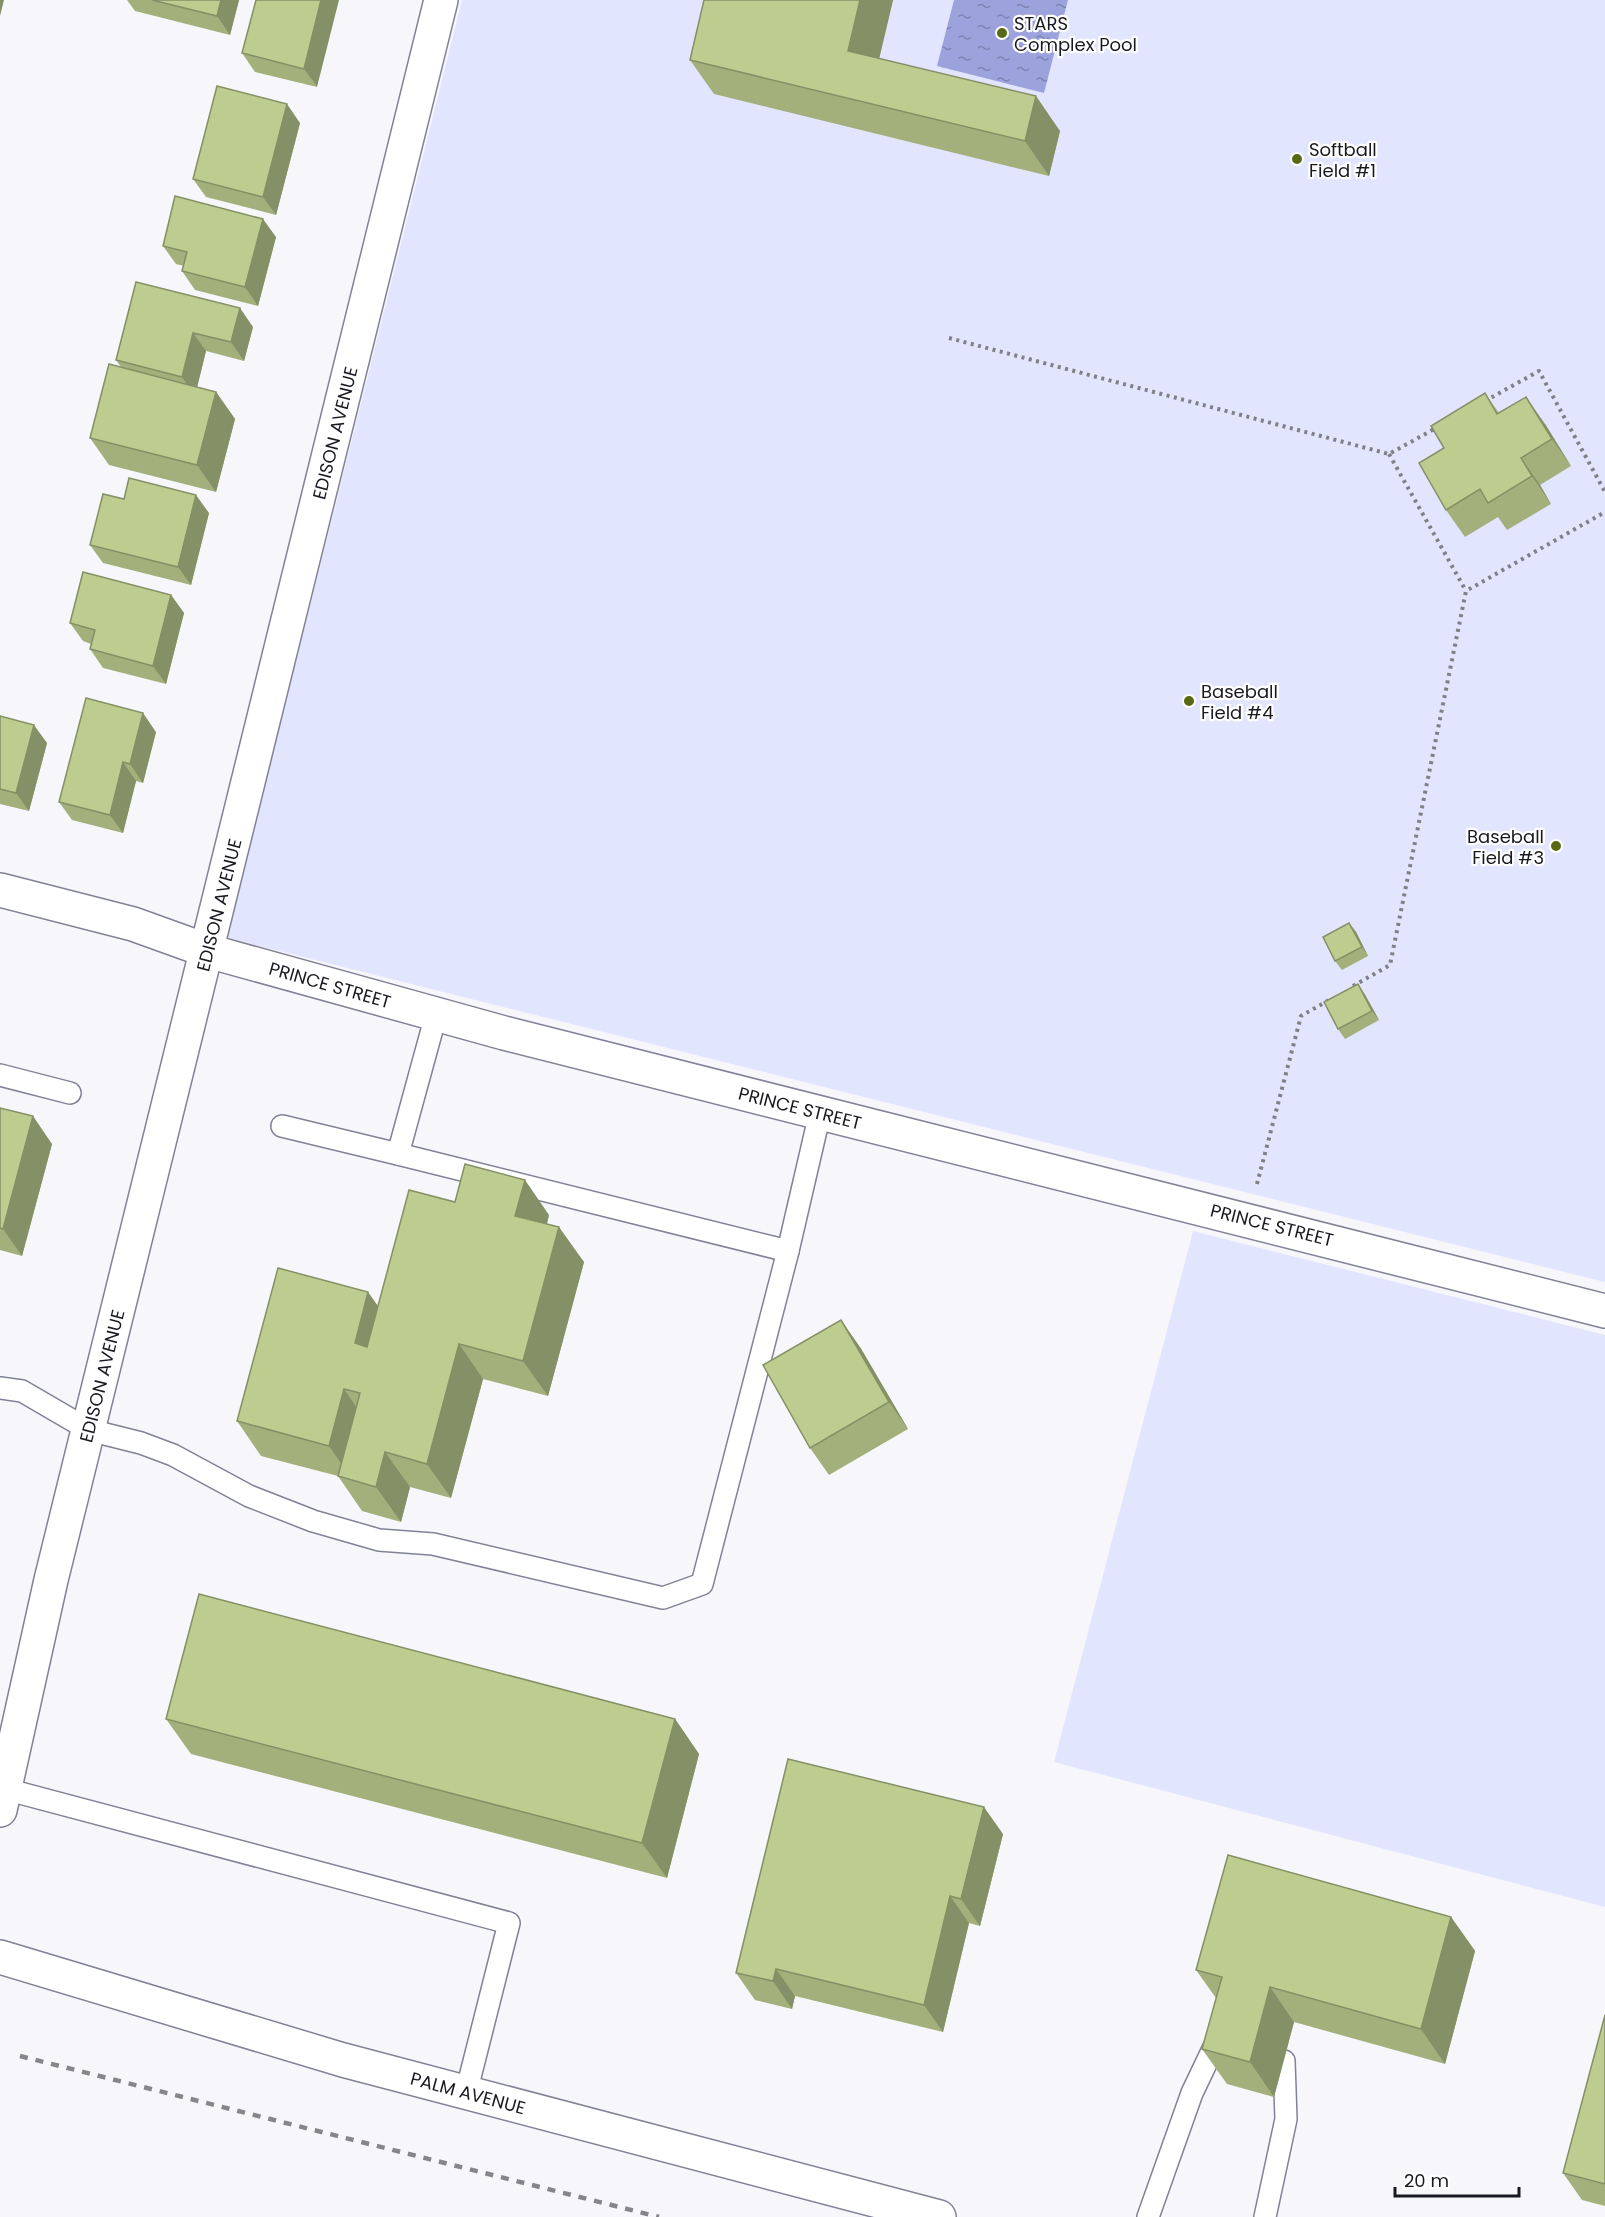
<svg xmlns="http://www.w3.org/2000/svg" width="1605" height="2217" font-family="Poppins,sans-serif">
	<defs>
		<pattern id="water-ripples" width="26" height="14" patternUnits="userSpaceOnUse" patternTransform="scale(1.5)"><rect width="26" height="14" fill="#9ca2dc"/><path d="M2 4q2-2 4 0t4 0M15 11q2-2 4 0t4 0" fill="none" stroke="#7e83b2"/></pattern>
	</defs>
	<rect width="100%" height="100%" fill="#f7f7fb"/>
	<g fill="#e2e5fe">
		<polygon points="462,0 1605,0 1605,1282 227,938"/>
		<polygon points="1193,1231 1605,1335 1605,1907 1054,1762"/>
	</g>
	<polygon fill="url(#water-ripples)" points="954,0 1068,0 1044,93 937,66"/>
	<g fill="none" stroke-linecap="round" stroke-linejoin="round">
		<defs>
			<g id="service">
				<polyline points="436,1015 398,1154 788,1251 820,1113"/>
				<polyline points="0,1075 70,1093"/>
				<polyline points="282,1126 398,1154"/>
				<polyline points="0,1388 22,1391 89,1430 141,1443 173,1455 249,1496 313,1521 379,1540 433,1544 663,1598 702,1584 788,1251"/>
				<polyline points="5,1789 509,1923 466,2093"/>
				<polyline points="1148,2217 1192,2093 1213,2049 1230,2048"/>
				<polyline points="1265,2217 1286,2119 1284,2061"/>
			</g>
			<g id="minor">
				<polyline points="0,890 133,924 208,951 504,1033 1605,1311"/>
				<polyline points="0,1957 343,2060 939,2217"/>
			</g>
			<polyline id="tertiary" points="0,1810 51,1580 441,0"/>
		</defs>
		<use href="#service" stroke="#808295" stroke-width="24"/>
		<use href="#minor" stroke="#808295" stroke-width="36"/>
		<use href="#tertiary" stroke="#808295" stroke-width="36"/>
		<g stroke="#808086" stroke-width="4" stroke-dasharray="3 4.5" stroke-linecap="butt">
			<polyline points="949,338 1389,454 1436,428"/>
			<polyline points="1485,401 1539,371 1605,492"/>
			<polyline points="1389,454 1466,591"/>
			<polyline points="1353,986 1390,965 1466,591 1605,512"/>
			<polyline points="1257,1184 1301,1016 1329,1000"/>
		</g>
		<use href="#service" stroke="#fff" stroke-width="21"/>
		<use href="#minor" stroke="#fff" stroke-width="33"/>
		<use href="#tertiary" stroke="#fff" stroke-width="33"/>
		<polyline stroke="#85868b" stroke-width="4.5" stroke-dasharray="8 8" stroke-linecap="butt" points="20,2056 659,2217"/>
	</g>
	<g fill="#a3b07c">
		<polygon points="127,0 239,0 230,35 135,11"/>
		<polygon points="256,0 317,87 255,72 242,53"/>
		<polygon points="704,0 893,0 879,58 1060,131 1049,176 714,94 690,60"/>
		<polygon points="300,123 276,215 206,197 193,179"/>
		<polygon points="276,237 258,306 195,290 182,271 184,266 176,264 163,246"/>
		<polygon points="136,282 253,327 244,361 206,351 197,387 216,392 235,419 216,492 109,465 90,438 121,367 116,360"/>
		<polygon points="1485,393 1499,413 1545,424 1571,466 1540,485 1551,504 1507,530 1498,517 1465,537 1446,510 1444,448"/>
		<polygon points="124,499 209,513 191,585 103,563 90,545"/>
		<polygon points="171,595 184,613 166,684 103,668 90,649 91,644 83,641 70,623"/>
		<polygon points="0,716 47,743 29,811 0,804"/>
		<polygon points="156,732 143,783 136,781 123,833 72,820 59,802"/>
		<polygon points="1349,923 1356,932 1368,956 1342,970 1335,961"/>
		<polygon points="1364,993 1379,1020 1345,1039 1338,1029"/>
		<polygon points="0,1108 52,1144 22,1256 0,1250"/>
		<polygon points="455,1202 549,1215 547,1224 584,1262 548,1396 483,1379 451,1498 410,1487 401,1522 362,1511 338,1476 261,1456 237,1421 378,1306"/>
		<polygon points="860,1347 908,1429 829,1475 810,1448"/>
		<polygon points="166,1719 675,1719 699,1754 667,1878 191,1754"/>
		<polygon points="1003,1834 980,1926 969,1923 943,2032 795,1996 792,2009 755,2000 736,1973"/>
		<polygon points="1451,1917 1475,1951 1445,2064 1294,2022 1274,2097 1227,2084 1202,2049 1216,1998 1196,1970"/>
		<polygon points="1605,2015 1605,2206 1582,2200 1563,2173"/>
	</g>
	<g fill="#849065">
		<polygon points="0,0 4,0 0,16"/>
		<polygon points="221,0 239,0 230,35 217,16"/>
		<polygon points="321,0 339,0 317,87 304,69"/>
		<polygon points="860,0 893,0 873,85 848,51"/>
		<polygon points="1036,96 1060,131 1049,176 1025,141"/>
		<polygon points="287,104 300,123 276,215 263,197"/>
		<polygon points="263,219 276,237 258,306 245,287"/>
		<polygon points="240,308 253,327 244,361 231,342"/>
		<polygon points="193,333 206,351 195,396 182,377"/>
		<polygon points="216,392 235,419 216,492 197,465"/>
		<polygon points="1526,397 1545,424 1571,466 1552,439"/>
		<polygon points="1521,458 1540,485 1551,504 1532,476"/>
		<polygon points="196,495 209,513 191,585 178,567"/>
		<polygon points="171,595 184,613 166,684 153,666"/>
		<polygon points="143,713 156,732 143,783 130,764"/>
		<polygon points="34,725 47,743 29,811 16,793"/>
		<polygon points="123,762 136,781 123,833 110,815"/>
		<polygon points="1349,923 1356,932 1368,956 1362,947"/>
		<polygon points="1358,984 1364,993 1379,1020 1372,1011"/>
		<polygon points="33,1116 52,1144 22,1256 3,1229"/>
		<polygon points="525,1180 549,1215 540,1251 515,1216"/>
		<polygon points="559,1227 584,1262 548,1396 523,1361"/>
		<polygon points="368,1292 393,1327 379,1378 355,1343"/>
		<polygon points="841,1320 860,1347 908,1429 889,1402"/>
		<polygon points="459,1344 483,1379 451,1498 427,1464"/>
		<polygon points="344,1389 368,1424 353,1481 329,1446"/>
		<polygon points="385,1452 410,1487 401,1522 376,1487"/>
		<polygon points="675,1719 699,1754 667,1878 642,1843"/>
		<polygon points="984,1807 1003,1834 980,1926 961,1899"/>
		<polygon points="950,1896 969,1923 943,2032 924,2005"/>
		<polygon points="1451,1917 1475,1951 1445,2064 1421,2029"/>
		<polygon points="776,1969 795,1996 792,2009 773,1981"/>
		<polygon points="1270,1987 1294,2022 1274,2097 1250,2062"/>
	</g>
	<g fill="#bdcd90" stroke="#849065" stroke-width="1.5">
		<polygon points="152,0 221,0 217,16"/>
		<polygon points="256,0 321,0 304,69 242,53"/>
		<polygon points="704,0 860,0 848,51 1036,96 1025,141 690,60"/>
		<polygon points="217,86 287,104 263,197 193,179"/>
		<polygon points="175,196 263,219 245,287 182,271 187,252 163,246"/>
		<polygon points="136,282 240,308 231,342 193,333 182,377 116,360"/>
		<polygon points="109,364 216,392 197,465 90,438"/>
		<polygon points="1485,393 1497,414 1526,397 1552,439 1521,458 1532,476 1488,503 1480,489 1446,510 1419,463 1444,448 1431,426"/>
		<polygon points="129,478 196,495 178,567 90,545 103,494 124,499"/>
		<polygon points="83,572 171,595 153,666 90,649 95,630 70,623"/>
		<polygon points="86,698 143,713 130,764 123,762 110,815 59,802"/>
		<polygon points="0,716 34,725 16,793 0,789"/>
		<polygon points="1349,923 1362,947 1335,961 1323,937"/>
		<polygon points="1358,984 1372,1011 1338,1029 1324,1002"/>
		<polygon points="0,1108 33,1116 3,1229 0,1228"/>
		<polygon points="465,1164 525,1180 515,1216 559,1227 523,1361 459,1344 427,1464 385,1452 376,1487 338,1476 360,1393 344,1389 329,1446 237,1421 278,1268 368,1292 355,1343 367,1347 409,1190 455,1202"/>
		<polygon points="841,1320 889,1402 810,1448 763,1365"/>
		<polygon points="199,1594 675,1719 642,1843 166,1719"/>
		<polygon points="788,1759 984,1807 961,1899 950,1896 924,2005 776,1969 773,1981 736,1973"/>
		<polygon points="1228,1855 1451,1917 1421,2029 1270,1987 1250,2062 1202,2049 1222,1977 1196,1970"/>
		<polygon points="1605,2015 1605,2184 1563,2173"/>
	</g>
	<g fill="#586913" stroke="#fff" stroke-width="2">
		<circle cx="1002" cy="33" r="6"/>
		<circle cx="1297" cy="159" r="6"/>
		<circle cx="1189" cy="701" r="6"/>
		<circle cx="1556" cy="846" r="6"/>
	</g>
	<g text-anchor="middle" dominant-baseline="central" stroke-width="4.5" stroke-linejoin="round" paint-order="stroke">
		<g font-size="18" fill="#191a21" stroke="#fff" text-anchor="start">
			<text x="1014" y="23">STARS<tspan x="1014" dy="21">Complex Pool</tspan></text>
			<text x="1309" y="149">Softball<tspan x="1309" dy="21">Field #1</tspan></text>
			<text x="1201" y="691">Baseball<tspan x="1201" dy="21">Field #4</tspan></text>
			<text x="1544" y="836" text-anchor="end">Baseball<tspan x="1544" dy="21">Field #3</tspan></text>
		</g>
		<g font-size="18" fill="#191a21" stroke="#fff">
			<text transform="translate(335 433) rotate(-76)">EDISON AVENUE</text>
			<text transform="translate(219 905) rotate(-76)">EDISON AVENUE</text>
			<text transform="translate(330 985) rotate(16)">PRINCE STREET</text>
			<text transform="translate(800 1108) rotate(14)">PRINCE STREET</text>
			<text transform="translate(1272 1225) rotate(14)">PRINCE STREET</text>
			<text transform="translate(102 1376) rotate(-76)">EDISON AVENUE</text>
			<text transform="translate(468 2093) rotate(15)">PALM AVENUE</text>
		</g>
	</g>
	<path d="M1395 2187v9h124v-9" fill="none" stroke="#191a21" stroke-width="3"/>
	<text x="1404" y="2187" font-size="18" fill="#191a21" stroke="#ffffff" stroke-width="4.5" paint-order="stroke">20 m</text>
</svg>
